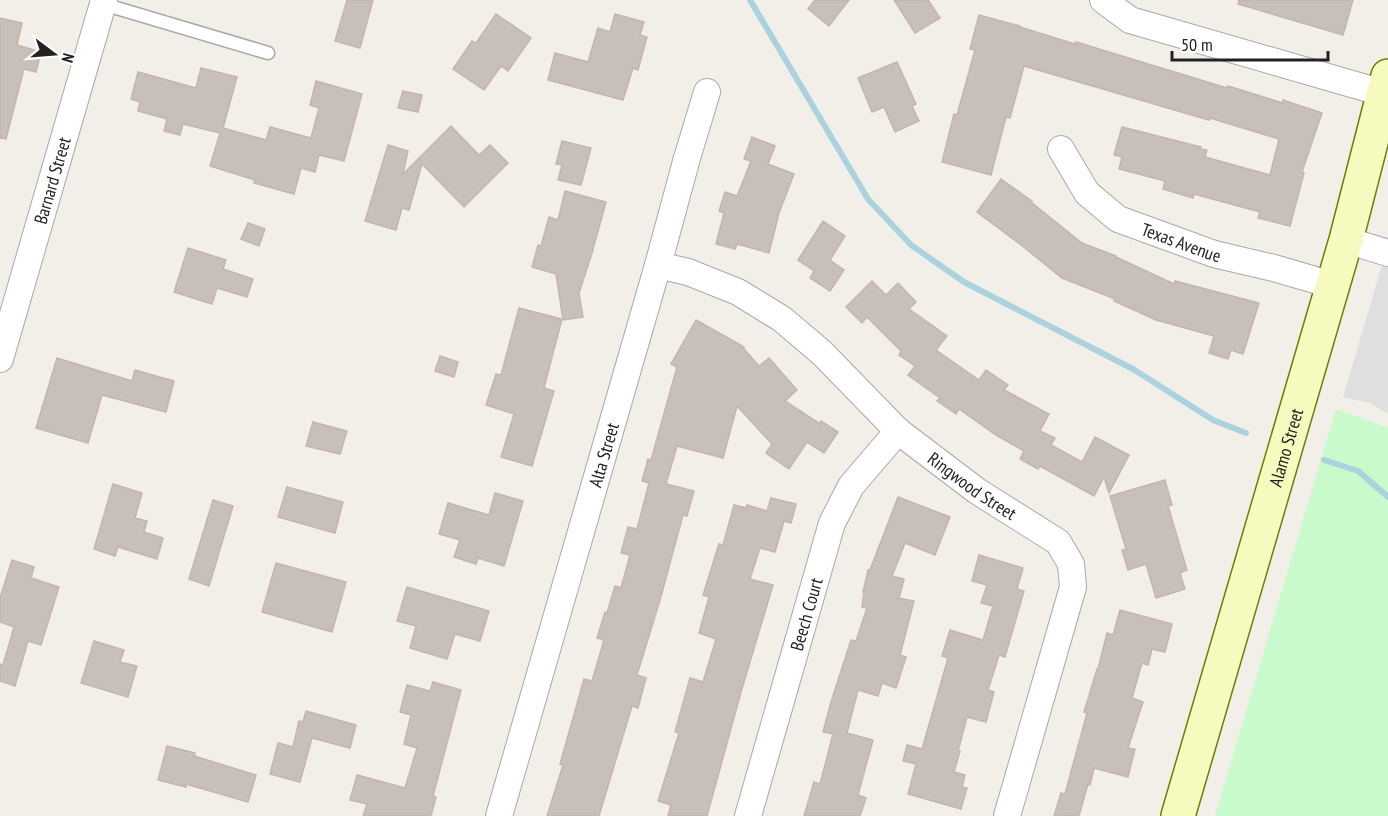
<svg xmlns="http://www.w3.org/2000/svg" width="1388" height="816" font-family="'PT Sans Narrow',sans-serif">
	<rect width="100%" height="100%" fill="#f2efe9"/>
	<polygon fill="#e0dfdf" points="1388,245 1388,414 1370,403 1343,397"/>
	<polygon fill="#c8facc" points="1336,409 1388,428 1388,816 1215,816"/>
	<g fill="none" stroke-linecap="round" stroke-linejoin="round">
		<g stroke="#aad3df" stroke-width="6">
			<polyline points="750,0 868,199 911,245 964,282 1133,369 1213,420 1246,433"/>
			<polyline points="1324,460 1358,471 1388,497"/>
		</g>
	</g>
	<g fill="#c7bfb8" stroke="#c4b6ab" stroke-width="1.5">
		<polygon points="347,0 373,0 360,48 335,41"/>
		<polygon points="815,0 849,0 829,26 808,9"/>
		<polygon points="894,0 928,0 940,18 915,33"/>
		<polygon points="1239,0 1353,0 1343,35 1238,4"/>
		<polygon points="496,14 531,38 508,71 501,66 484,90 453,69 472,41 476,43"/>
		<polygon points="615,14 644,22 640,35 647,37 638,70 633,68 623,100 548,80 555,53 588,62 598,28 610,32"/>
		<polygon points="979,15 1020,26 1020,27 1075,44 1076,42 1227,88 1228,86 1283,103 1283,100 1322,113 1302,172 1304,173 1290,226 1258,218 1260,212 1194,194 1193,198 1163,189 1165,181 1119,169 1122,157 1114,155 1122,127 1201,147 1200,149 1207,150 1205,157 1270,175 1279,139 1210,118 1209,120 1024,66 1010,118 1006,117 991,175 942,162 954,114 957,115 975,50 970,49"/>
		<polygon points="0,18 22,23 17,45 41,52 36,72 24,69 6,139 0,138"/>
		<polygon points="897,62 916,104 912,106 919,121 895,132 884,107 872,112 858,78"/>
		<polygon points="201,68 237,77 223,128 266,140 270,127 311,138 319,108 310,105 316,81 362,94 344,161 319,155 315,172 301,168 294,194 254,183 255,180 210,166 220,133 183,124 180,135 164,131 167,119 138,111 140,102 131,99 138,72 196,88"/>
		<polygon points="403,91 422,95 418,112 398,108"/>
		<polygon points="451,126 479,155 490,145 508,163 464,207 422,164 409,210 402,208 396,230 365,221 388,145 408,151 403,174"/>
		<polygon points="752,137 775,146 768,164 794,174 779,213 769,253 737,244 735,249 716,244 724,213 719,211 725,192 737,196 751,161 744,159"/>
		<polygon points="562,141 591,148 581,185 558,180 562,165 556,164"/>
		<polygon points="1001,179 1032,201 1031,202 1082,243 1116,256 1116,257 1174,284 1175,281 1259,303 1243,354 1231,350 1228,359 1209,353 1214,336 1156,320 1114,301 1115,299 1062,278 1020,244 977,212"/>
		<polygon points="565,191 606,202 592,253 579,293 583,317 563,320 556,274 532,267 538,245 541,246 549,217 558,220"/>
		<polygon points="823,221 845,236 830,260 844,270 830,291 810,278 814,271 798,260"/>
		<polygon points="248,223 265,229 259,246 241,239"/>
		<polygon points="188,248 226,260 223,269 253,279 247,297 217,288 212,304 174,292"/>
		<polygon points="872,281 886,295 898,283 916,302 909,309 947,336 936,350 979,380 986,370 1008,385 1004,390 1049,414 1040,431 1055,438 1051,445 1082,462 1095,437 1129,455 1109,493 1104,477 1094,496 1040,466 1038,469 1020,459 1024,451 996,435 959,409 956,414 937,401 940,398 908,375 915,366 899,355 901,351 867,317 862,323 846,307"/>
		<polygon points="519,308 562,319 544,388 554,391 532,466 501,457 514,414 486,405 496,374 501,375"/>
		<polygon points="696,320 744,347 744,349 759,366 769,358 797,390 785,401 820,424 821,421 838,432 824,453 807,442 789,469 766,453 772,444 737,406 723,458 677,446 666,484 694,491 687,516 683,515 660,600 637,675 646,678 638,708 632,706 599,816 547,816 563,765 560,764 584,679 592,681 604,640 597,638 605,612 607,613 615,586 621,588 630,555 621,553 628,527 637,529 649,483 642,481 648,459 651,460 677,367 671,364"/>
		<polygon points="440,356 458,362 454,377 435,371"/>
		<polygon points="57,358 132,381 135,370 174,381 166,412 102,395 88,443 36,428"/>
		<polygon points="313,422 347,431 340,454 306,446"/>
		<polygon points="1165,480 1172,505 1168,506 1187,570 1180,573 1185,589 1156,598 1146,564 1128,570 1122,550 1126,549 1110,496"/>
		<polygon points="113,484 142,493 135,518 147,521 144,532 163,538 157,559 118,547 115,556 94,549"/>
		<polygon points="287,487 343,502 335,533 278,517"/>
		<polygon points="495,493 523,501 504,566 478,558 476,564 454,557 460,540 439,534 448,503 489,515"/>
		<polygon points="898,497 950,517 935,555 905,543 892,576 904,579 899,598 914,601 900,655 906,657 896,688 882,683 878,696 858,690 847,733 873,740 858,795 866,798 860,816 804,816 814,782 820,784 833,734 823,732 831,702 851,640 856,641 867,608 862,607 864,593 863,592 868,570 870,570"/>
		<polygon points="771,498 796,504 791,523 784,521 775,552 760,548 750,579 773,585 741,692 707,816 668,816 671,805 658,801 679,733 675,732 690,678 703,682 716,639 699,633 709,597 703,595 719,544 723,545 734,505 746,508 747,505 767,511"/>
		<polygon points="213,500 233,506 209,586 189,579"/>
		<polygon points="979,555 1023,568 1017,589 1024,591 1005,657 999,655 988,690 994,692 986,722 967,717 958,751 960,751 954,772 965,775 962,787 967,788 961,809 908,794 916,764 903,761 907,745 922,749 948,658 942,656 950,630 983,640 993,606 981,603 987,585 972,581"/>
		<polygon points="12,560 34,567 31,578 59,587 41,645 28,641 15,686 0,681 0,664 3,665 14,627 0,622 0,598"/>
		<polygon points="276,563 346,582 332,632 262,612"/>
		<polygon points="407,587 489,611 480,641 455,634 447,659 410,648 416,626 397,621"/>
		<polygon points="1120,610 1172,624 1165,652 1152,649 1148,665 1142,663 1132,698 1143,702 1128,748 1135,749 1128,777 1094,768 1090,785 1088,784 1079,816 1054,816 1061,793 1065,794 1087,713 1084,712 1097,669 1098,669 1107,633 1113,635"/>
		<polygon points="94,641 124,650 120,662 137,666 128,697 81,683"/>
		<polygon points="433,682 461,690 433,796 436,797 431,816 363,816 367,804 350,800 357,775 405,788 417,748 404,744 411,715 400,712 407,685 430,691"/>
		<polygon points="306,711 356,725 350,748 312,738 300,782 270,774 278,743 293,747 299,721 303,722"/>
		<polygon points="167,746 195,753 194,756 256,775 248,802 186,784 186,787 158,780"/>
	</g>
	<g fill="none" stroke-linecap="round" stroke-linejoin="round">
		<defs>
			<polyline id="lane" points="103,4 268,53"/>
			<g id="street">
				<polyline points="1103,0 1130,20 1383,93"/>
				<path id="s1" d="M 1061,149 L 1087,193 L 1118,219 L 1214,254 L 1274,268 L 1332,285"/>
				<polyline points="1346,240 1388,253"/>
				<path id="s2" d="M 658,265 L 688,272 L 738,292 L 782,319 L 822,353 L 898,431 L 977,491 L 1058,542 L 1071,564 L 1073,587 L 1007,816"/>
				<path id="s3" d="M 0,359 L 104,0"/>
				<path id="s4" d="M 499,816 L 658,265 L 687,158 L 707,92"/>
				<path id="s5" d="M 748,816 L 832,523 L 851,486 L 898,431"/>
			</g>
			<g id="secondary">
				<path id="s6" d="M 1178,816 L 1346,240 L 1388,76"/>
			</g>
		</defs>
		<use href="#lane" stroke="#a9a9a9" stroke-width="15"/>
		<use href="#street" stroke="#a9a9a9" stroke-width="28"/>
		<use href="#secondary" stroke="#707d05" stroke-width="36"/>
		<use href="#lane" stroke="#fff" stroke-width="12"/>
		<use href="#street" stroke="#fff" stroke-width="26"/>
		<use href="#secondary" stroke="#f7fabf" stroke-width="33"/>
	</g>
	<g text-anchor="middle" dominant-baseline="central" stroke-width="6" stroke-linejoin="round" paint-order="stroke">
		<g font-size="18" fill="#222" stroke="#fff">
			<text stroke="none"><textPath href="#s3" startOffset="186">Barnard Street</textPath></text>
			<text stroke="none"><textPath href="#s1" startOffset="159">Texas Avenue</textPath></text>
			<text stroke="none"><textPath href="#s6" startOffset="384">Alamo Street</textPath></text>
			<text stroke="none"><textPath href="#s4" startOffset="376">Alta Street</textPath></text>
			<text stroke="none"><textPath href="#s2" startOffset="390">Ringwood Street</textPath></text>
			<text stroke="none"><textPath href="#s5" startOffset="210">Beech Court</textPath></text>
		</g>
	</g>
	<g transform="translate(54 54) rotate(106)" stroke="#ffffff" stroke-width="4.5" paint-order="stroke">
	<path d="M0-4.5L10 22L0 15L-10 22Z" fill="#222222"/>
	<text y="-9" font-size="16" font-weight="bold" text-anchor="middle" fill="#222222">N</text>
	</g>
	<path d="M1172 51v9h156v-9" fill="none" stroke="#222222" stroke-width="3"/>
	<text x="1181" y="51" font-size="18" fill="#222222" stroke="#ffffff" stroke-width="4.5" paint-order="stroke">50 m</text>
</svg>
